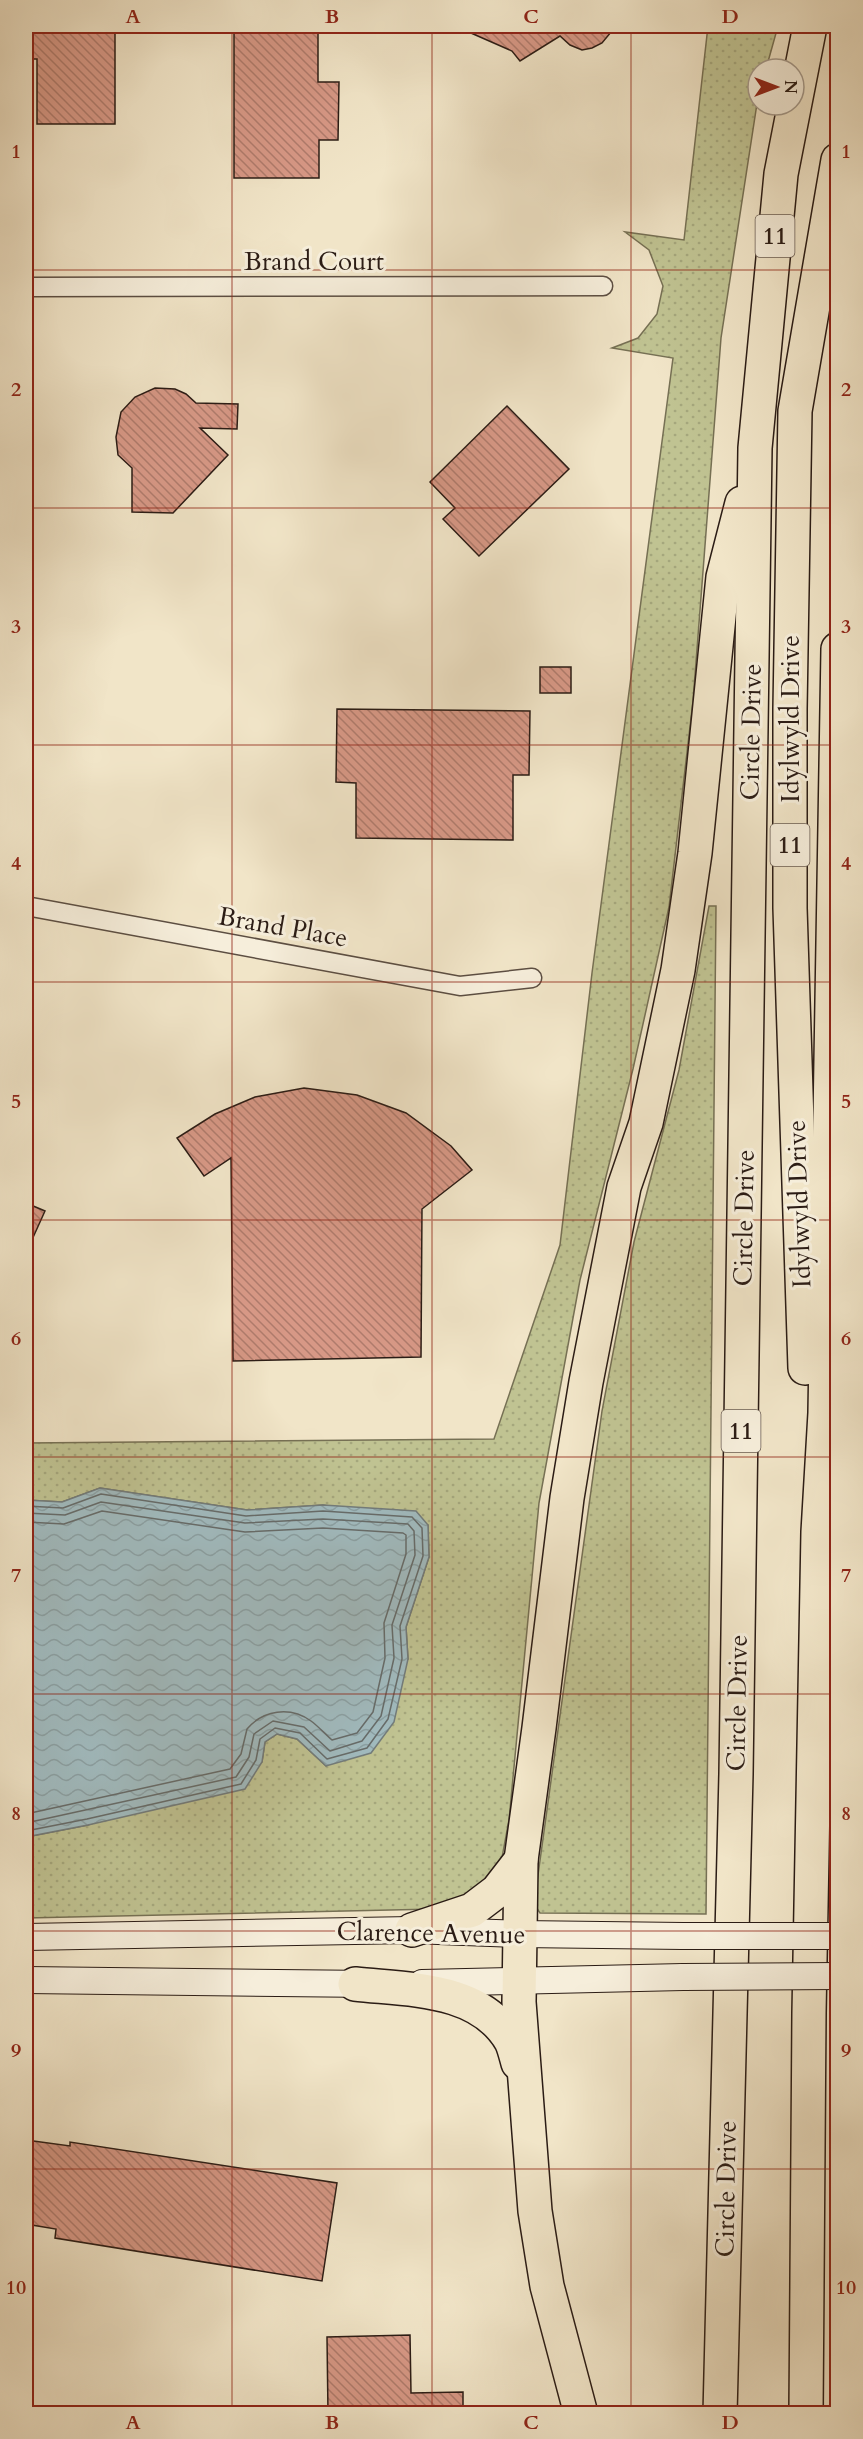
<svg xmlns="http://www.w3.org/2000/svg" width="863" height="2439" font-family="Cardo,serif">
	<defs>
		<pattern id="grass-dots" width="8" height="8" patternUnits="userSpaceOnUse" patternTransform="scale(1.5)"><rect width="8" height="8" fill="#c0c392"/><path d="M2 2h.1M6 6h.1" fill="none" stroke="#a5a77d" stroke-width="1.8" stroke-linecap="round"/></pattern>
		<pattern id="water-waves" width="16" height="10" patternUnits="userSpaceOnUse" patternTransform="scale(1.5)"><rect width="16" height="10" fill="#a1bcc1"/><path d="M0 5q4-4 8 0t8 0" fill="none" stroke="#8ba1a5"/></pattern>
		<pattern id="building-back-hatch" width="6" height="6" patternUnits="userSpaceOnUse" patternTransform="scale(1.5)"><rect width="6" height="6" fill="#d79886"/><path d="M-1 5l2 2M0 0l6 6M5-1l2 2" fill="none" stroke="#af7b6c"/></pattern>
	</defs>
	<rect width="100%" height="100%" fill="#f1e5c8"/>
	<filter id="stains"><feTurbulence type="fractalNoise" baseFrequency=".00333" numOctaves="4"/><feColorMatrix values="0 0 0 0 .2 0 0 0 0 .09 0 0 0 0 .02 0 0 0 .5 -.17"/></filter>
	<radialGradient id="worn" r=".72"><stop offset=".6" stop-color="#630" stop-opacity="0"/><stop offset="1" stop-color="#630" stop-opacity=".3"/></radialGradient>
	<g fill="url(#grass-dots)" stroke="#767054" stroke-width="1.5">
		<polygon points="708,26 778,26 766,69 758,69 758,97 721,338 693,701 669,907 633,1069 580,1280 539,1503 509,1820 501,1863 478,1893 436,1909 26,1918 26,1837 88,1825 262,1762 265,1742 277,1734 297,1739 326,1766 408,1659 406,1627 429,1557 428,1525 323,1505 247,1510 100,1488 62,1502 26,1500 26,1443 494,1439 560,1245 592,973 673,358 612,348 638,338 657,314 663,286 649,250 625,232 684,240"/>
		<polygon points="709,906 716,906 706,1914 540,1913 534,1904 602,1411 634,1242 679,1070"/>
	</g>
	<polygon fill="url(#water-waves)" stroke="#727c7c" stroke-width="1.5" points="100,1488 247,1510 323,1505 416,1511 428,1525 429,1557 406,1627 408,1659 394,1722 371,1753 326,1766 297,1739 277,1734 265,1742 262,1762 245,1789 88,1825 26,1837 26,1500 62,1502"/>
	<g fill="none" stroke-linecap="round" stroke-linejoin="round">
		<g stroke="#666c6b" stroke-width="1.5">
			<polyline points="26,1506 63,1508 101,1494 246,1516 323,1511 412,1517 422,1528 423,1556 400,1626 402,1659 388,1719 367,1748 327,1759 300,1733 275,1728 260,1739 256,1760 241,1784 87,1819 26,1831"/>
			<polyline points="26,1513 65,1515 101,1502 245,1523 323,1519 408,1524 414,1531 415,1555 392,1625 394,1658 381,1716 362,1741 330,1751 304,1727 273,1721 254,1734 249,1757 236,1777 26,1823"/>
			<path d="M 26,1522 L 64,1524 L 102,1511 L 245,1532 L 323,1528 L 403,1533 L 406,1535 L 406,1554 L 384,1623 L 385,1658 L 373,1712 L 357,1733 L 332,1740 C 325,1734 318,1726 311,1721 C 290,1706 263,1710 247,1729 L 241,1754 L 230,1769 L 26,1814"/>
		</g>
	</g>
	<g fill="url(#building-back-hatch)" stroke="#2b1c15" stroke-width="1.5">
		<polygon points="26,26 115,26 115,124 37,124 37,59 26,59"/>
		<polygon points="234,26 318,26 318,82 339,82 338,140 319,140 319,178 234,178"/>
		<polygon points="455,26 616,26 602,43 592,48 582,50 570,45 560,36 520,61 512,51"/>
		<polygon points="155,388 175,389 186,394 196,403 238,404 237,429 200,428 228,455 173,513 132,512 132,468 118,455 116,437 121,412 135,397"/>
		<polygon points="507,406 569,469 479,556 443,519 455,508 430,482"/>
		<rect x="540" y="667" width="31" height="26"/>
		<polygon points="337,709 530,711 529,775 513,775 513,840 356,838 356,783 336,782"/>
		<polygon points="304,1088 357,1095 406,1113 451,1146 472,1170 422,1209 421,1357 233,1361 231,1158 204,1176 177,1138 215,1114 255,1097"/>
		<polygon points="26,1203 45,1211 26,1253"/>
		<polygon points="26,2140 70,2146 70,2142 337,2183 322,2281 55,2238 56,2229 26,2224"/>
		<polygon points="410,2335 411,2393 463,2392 463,2414 328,2414 327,2337"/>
	</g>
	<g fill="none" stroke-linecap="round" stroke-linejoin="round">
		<defs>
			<g id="minor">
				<polyline points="26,287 603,286"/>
				<polyline points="26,906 460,986 532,978"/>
			</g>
			<g id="secondary">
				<polyline points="26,1937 412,1930 520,1934 683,1936"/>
				<polyline points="26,1980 373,1984"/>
				<polyline points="422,1983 683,1977"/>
			</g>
			<g id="motorway">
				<polyline points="805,1368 790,908 790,709 795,411 838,160"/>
				<polyline points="412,1930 472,1910 497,1891 521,1860"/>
				<path d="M 355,1984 C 408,1990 480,1987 511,2041 C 514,2047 516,2056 518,2063"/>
				<polyline points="581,2414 547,2286 535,2211 519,2002 521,1860 539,1728 567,1498 586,1382 624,1187 646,1123 678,970 695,853 723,577 742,503"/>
				<polyline points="720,2414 736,1774 755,448 781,174 810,26"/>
				<polyline points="806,2414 809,2013 818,1532 825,1413 838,649"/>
			</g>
		</defs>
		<use href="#minor" stroke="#5c4e42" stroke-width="21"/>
		<use href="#secondary" stroke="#2b1c15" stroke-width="28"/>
		<use href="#motorway" stroke="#2b1c15" stroke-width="36"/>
		<use href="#minor" stroke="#f6eedb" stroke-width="18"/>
		<use href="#secondary" stroke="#f6eedb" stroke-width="26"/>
		<use href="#motorway" stroke="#f1e5c8" stroke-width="33"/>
		<defs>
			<g id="secondary-bridge">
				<polyline points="683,1936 838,1936"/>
				<polyline points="683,1977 838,1976"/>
			</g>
		</defs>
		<use href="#secondary-bridge" stroke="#2b1c15" stroke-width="28" stroke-linecap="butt"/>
		<use href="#secondary-bridge" stroke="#f6eedb" stroke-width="26"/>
	</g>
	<path fill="none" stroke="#8f2418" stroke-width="1.5" stroke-opacity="0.55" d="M 232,26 L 232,2414M 432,26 L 432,2414M 631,26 L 631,2414M 26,270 L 838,270M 26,508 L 838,508M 26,745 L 838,745M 26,982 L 838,982M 26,1220 L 838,1220M 26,1457 L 838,1457M 26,1694 L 838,1694M 26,1931 L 838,1931M 26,2169 L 838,2169"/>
	<g text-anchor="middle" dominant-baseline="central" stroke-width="6" stroke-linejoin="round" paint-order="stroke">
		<g fill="#f6eedb" stroke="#685b50" stroke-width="1.5">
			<rect x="755.5" y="215" width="39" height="42" rx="4.5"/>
			<rect x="770.5" y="824" width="39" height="42" rx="4.5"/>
			<rect x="721.5" y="1410" width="39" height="42" rx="4.5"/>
		</g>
		<g font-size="24" font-weight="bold" fill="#2b1c15">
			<text x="775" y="236">11</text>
			<text x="790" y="845">11</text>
			<text x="741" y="1431">11</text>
		</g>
		<g font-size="26" fill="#2b1c15" stroke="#f6eedb">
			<text x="314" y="261">Brand Court</text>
			<text transform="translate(790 719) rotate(-90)">Idylwyld Drive</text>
			<text transform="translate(751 732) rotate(-89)">Circle Drive</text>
			<text transform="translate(283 927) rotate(10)">Brand Place</text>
			<text transform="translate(799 1204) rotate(-92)">Idylwyld Drive</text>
			<text transform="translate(744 1218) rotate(-89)">Circle Drive</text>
			<text transform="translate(737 1703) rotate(-89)">Circle Drive</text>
			<text transform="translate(431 1933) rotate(1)">Clarence Avenue</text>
			<text transform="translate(726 2189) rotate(-89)">Circle Drive</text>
		</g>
	</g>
	<rect width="863" height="2439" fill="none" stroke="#f1e5c8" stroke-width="66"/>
	<g transform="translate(776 87) rotate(90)"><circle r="28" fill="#f6eedb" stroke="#a59a8c" stroke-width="1.5"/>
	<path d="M0-4.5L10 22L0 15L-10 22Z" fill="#8f2418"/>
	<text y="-9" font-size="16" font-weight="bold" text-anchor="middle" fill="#2b1c15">N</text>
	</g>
	<rect x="33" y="33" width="797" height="2373" fill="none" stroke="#8f2418" stroke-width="2"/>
	<g font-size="20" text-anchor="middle" font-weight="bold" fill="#8f2418">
		<text x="133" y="23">A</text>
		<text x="332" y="23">B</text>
		<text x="531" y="23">C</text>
		<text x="730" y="23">D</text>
		<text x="16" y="158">1</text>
		<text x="846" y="158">1</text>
		<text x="16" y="396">2</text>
		<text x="846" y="396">2</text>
		<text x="16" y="633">3</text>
		<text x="846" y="633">3</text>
		<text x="16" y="870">4</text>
		<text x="846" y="870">4</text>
		<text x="16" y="1108">5</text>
		<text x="846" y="1108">5</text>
		<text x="16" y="1345">6</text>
		<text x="846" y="1345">6</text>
		<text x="16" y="1582">7</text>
		<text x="846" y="1582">7</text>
		<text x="16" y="1820">8</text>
		<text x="846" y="1820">8</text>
		<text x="16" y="2057">9</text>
		<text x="846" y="2057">9</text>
		<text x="16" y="2294">10</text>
		<text x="846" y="2294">10</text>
		<text x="133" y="2429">A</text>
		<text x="332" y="2429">B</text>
		<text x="531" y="2429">C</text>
		<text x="730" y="2429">D</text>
	</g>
	<rect width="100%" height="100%" filter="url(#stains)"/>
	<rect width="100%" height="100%" fill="url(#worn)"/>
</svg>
